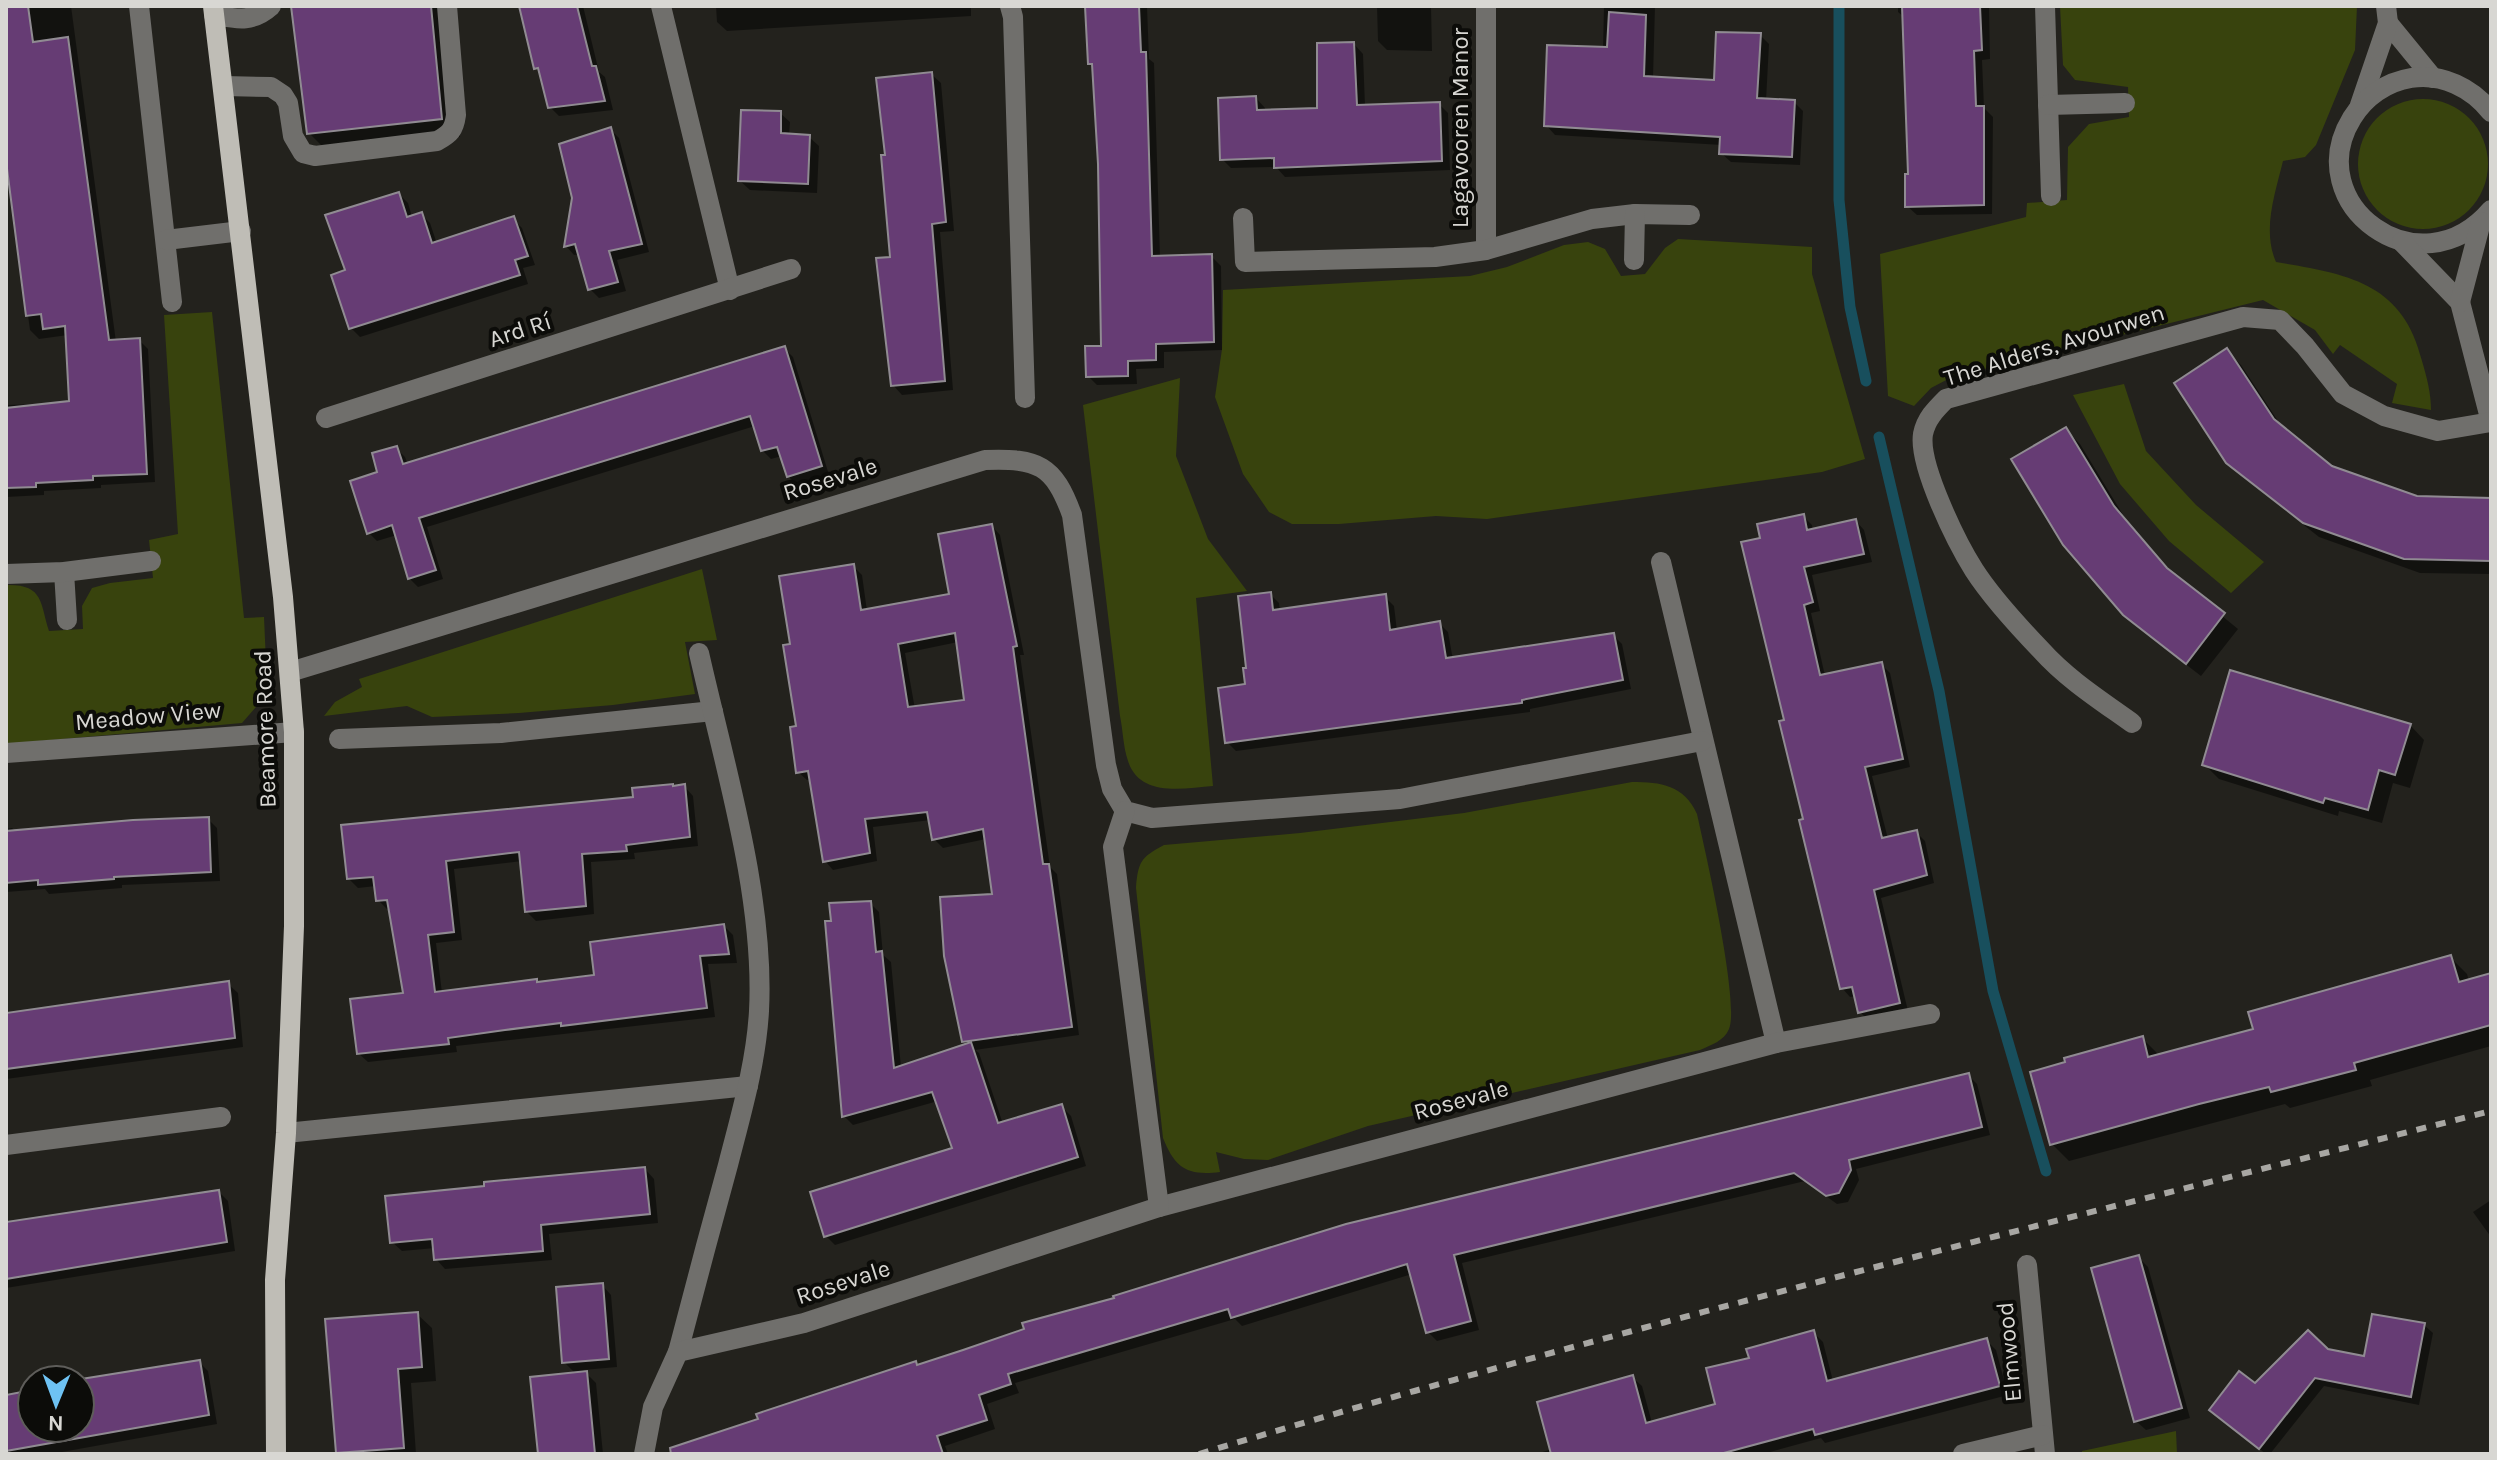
<svg xmlns="http://www.w3.org/2000/svg" width="2497" height="1460" font-family="Karla,sans-serif">
	<rect width="100%" height="100%" fill="#23221d"/>
	<g fill="#38430d">
		<path d="M 2060,6 L 2357,6 L 2355,50 L 2316,145 L 2305,157 L 2283,161 C 2275,194 2262,230 2276,262 C 2347,274 2403,282 2422,361 C 2427,378 2431,393 2431,410 L 2392,403 L 2397,384 L 2340,345 L 2333,354 L 2315,330 L 2263,300 L 1952,377 L 1931,388 L 1914,406 L 1888,396 L 1880,254 L 2026,217 L 2027,203 L 2067,200 L 2068,147 L 2089,124 L 2129,117 L 2128,87 L 2075,80 L 2063,65 Z"/>
		<circle cx="2423" cy="164" r="65"/>
		<polygon points="1678,239 1812,247 1812,274 1865,459 1822,472 1487,519 1436,516 1339,524 1292,524 1269,512 1243,474 1215,397 1222,349 1223,290 1470,276 1507,267 1564,245 1588,242 1605,249 1621,276 1645,274 1665,248"/>
		<path d="M 212,312 L 244,618 L 264,617 L 267,685 L 264,698 L 242,723 L 6,744 L 6,585 C 44,584 40,603 49,631 L 83,629 L 82,606 L 92,588 L 110,583 L 153,578 L 149,540 L 178,534 L 164,315 Z"/>
		<path d="M 1180,378 L 1176,456 L 1208,539 L 1247,591 L 1196,598 L 1213,786 C 1184,788 1140,798 1128,761 C 1123,747 1123,730 1120,716 L 1083,405 Z"/>
		<polygon points="2124,384 2146,451 2196,505 2264,562 2231,593 2169,541 2120,484 2073,395"/>
		<polygon points="702,569 717,640 685,642 695,694 613,705 519,713 432,717 407,706 324,716 335,702 362,687 359,679"/>
		<path d="M 1632,782 C 1661,782 1684,785 1697,814 C 1705,850 1740,1003 1729,1029 C 1724,1041 1711,1045 1700,1050 L 1368,1126 L 1268,1160 L 1244,1159 L 1216,1152 L 1220,1172 C 1187,1176 1175,1168 1163,1138 L 1136,888 C 1138,862 1141,857 1164,845 L 1300,833 L 1464,813 Z"/>
		<polygon points="2176,1431 2177,1454 2082,1454 2082,1451"/>
	</g>
	<g fill="#0007" fill-rule="evenodd">
		<polygon points="6,6 71,6 116,342 139,340 148,349 155,482 101,485 101,488 44,491 44,495 6,497 6,405 71,403 68,335 39,339 30,330 6,155"/>
		<polygon points="294,6 447,6 460,137 328,152 309,133"/>
		<polygon points="521,6 583,6 599,72 605,77 613,110 559,116 549,106 541,73 536,68"/>
		<polygon points="716,6 971,6 971,16 727,31 717,22"/>
		<polygon points="1087,6 1147,6 1149,59 1154,63 1160,257 1211,256 1221,266 1222,350 1164,352 1164,368 1136,369 1137,384 1097,385 1088,376 1103,348 1100,164 1094,67 1090,63"/>
		<polygon points="1377,6 1431,6 1432,51 1387,50 1378,41"/>
		<polygon points="1604,6 1655,6 1653,78 1715,82 1760,35 1769,44 1766,101 1794,102 1803,111 1800,165 1731,162 1721,153 1722,145 1555,135 1546,125 1603,49"/>
		<polygon points="1898,6 1989,6 1990,59 1982,60 1984,108 1993,117 1992,214 1917,215 1907,206 1910,176 1905,18 1898,12"/>
		<polygon points="1354,44 1363,54 1365,106 1439,104 1448,113 1450,170 1285,177 1276,167 1231,168 1222,159 1256,98 1265,108 1265,111 1319,110"/>
		<polygon points="931,74 941,83 954,231 940,232 953,390 902,395 893,385 892,258 888,157"/>
		<polygon points="780,113 790,122 789,136 809,137 819,146 817,193 750,190 740,181"/>
		<polygon points="610,129 619,138 649,252 617,260 626,291 599,298 590,289 580,254 574,255 566,246"/>
		<polygon points="399,194 408,203 412,217 421,214 430,223 437,244 513,219 522,228 535,265 523,268 528,284 360,337 351,328 347,272"/>
		<polygon points="784,348 793,357 829,475 797,485 788,476 782,456 771,459 762,450 755,426 427,527 443,579 418,587 409,578 397,535 377,541 368,532 380,474 396,448 405,457 408,465"/>
		<polygon points="2227,351 2241,365 2284,430 2331,468 2417,498 2491,500 2491,574 2420,573 2319,537 2243,477 2228,461"/>
		<polygon points="2065,429 2080,444 2128,523 2172,575 2238,629 2201,676 2140,629 2125,614"/>
		<polygon points="1803,516 1812,525 1813,531 1856,521 1864,530 1872,562 1812,575 1820,611 1811,613 1825,676 1881,664 1890,673 1910,767 1872,776 1888,839 1916,832 1925,841 1934,883 1881,898 1908,1011 1868,1020 1860,1012 1856,996 1850,997 1842,988 1787,721 1762,539"/>
		<path d="M 992,526 L 1000,535 L 1024,655 L 1020,655 L 1050,867 L 1057,874 L 1079,1035 L 975,1050 L 979,1053 L 1003,1124 L 1062,1107 L 1071,1116 L 1086,1166 L 835,1245 L 826,1236 L 955,1149 L 938,1101 L 853,1125 L 844,1116 L 827,923 L 870,903 L 879,912 L 883,955 L 891,962 L 901,1067 L 968,1045 L 964,1041 L 994,895 L 986,839 L 943,848 L 934,839 L 931,820 L 873,827 L 877,861 L 833,870 L 825,861 L 811,780 L 807,780 L 798,772 L 798,728 L 792,646 L 853,566 L 862,575 L 867,611 L 951,596 ZM 958,642 L 967,702 L 915,709 L 905,653 Z"/>
		<polygon points="1270,594 1279,603 1280,612 1385,597 1394,606 1397,631 1439,623 1448,632 1453,660 1613,635 1622,644 1631,689 1530,709 1530,712 1236,751 1227,742 1247,686 1248,670"/>
		<polygon points="2410,725 2424,740 2410,788 2393,783 2382,823 2339,811 2338,816 2219,779 2204,764"/>
		<polygon points="684,786 693,796 698,846 634,853 635,859 591,862 594,914 536,921 527,912 522,861 454,869 462,940 436,943 442,993 536,981 539,984 596,977 724,926 733,935 737,963 708,964 715,1017 456,1046 457,1052 368,1062 358,1053 406,995 391,909 387,909 378,900 376,886 358,888 349,879"/>
		<polygon points="208,819 217,828 220,881 122,885 122,888 49,894 45,889 6,892 6,829 12,828 17,832"/>
		<polygon points="2450,957 2467,974 2469,981 2491,975 2491,1046 2370,1080 2372,1086 2290,1108 2285,1104 2069,1161 2052,1144 2142,1038 2160,1056 2255,1031"/>
		<polygon points="228,984 238,993 243,1047 6,1079 6,1015"/>
		<polygon points="1968,1075 1977,1084 1990,1135 1856,1169 1859,1180 1848,1202 1837,1204 1805,1181 1462,1263 1479,1330 1437,1341 1428,1332 1412,1274 1242,1326 1235,1319 1015,1383 1019,1393 987,1404 995,1429 945,1446 948,1454 722,1454 918,1367"/>
		<polygon points="645,1169 654,1179 658,1223 549,1234 552,1260 445,1269 436,1259 435,1248 402,1251 392,1242"/>
		<polygon points="219,1192 228,1201 235,1251 6,1288 6,1225"/>
		<polygon points="2491,1200 2491,1237 2473,1212"/>
		<polygon points="2138,1257 2148,1267 2190,1418 2146,1430 2136,1421"/>
		<polygon points="602,1285 611,1295 617,1367 583,1370 596,1383 603,1454 521,1454 539,1453 576,1374 564,1362"/>
		<polygon points="417,1314 432,1328 436,1381 411,1383 416,1454 339,1454 337,1452"/>
		<polygon points="2424,1325 2433,1333 2419,1405 2324,1386 2270,1454 2266,1454 2220,1418 2327,1351 2366,1359"/>
		<polygon points="1814,1333 1823,1342 1833,1381 1987,1341 1996,1350 2008,1395 1825,1443 1821,1438 1763,1454 1536,1454 1552,1449 1632,1377 1642,1386 1652,1423 1718,1406 1751,1359"/>
		<polygon points="199,1362 208,1371 217,1424 51,1454 6,1454 6,1397 32,1392 32,1428 80,1428 80,1381"/>
	</g>
	<g fill="none" stroke-linecap="round" stroke-linejoin="round">
		<g stroke="#184f5d" stroke-width="11">
			<polyline points="1839,6 1839,200 1850,307 1866,381"/>
			<polyline points="1879,437 1939,691 1993,991 2046,1171"/>
		</g>
	</g>
	<g fill="#663c74" stroke="#908b92" stroke-width="2" fill-rule="evenodd">
		<polygon points="6,6 28,6 33,42 68,37 109,340 140,338 147,474 93,476 93,480 36,483 36,487 6,488 6,408 69,401 65,326 43,329 41,314 26,316 6,161"/>
		<polygon points="291,6 431,6 442,119 307,134"/>
		<polygon points="519,6 577,6 592,66 596,66 605,101 548,108 538,68 534,69"/>
		<polygon points="1085,6 1139,6 1141,52 1146,52 1152,256 1212,254 1214,342 1156,344 1156,360 1128,361 1128,376 1086,377 1085,346 1101,346 1098,164 1092,64 1088,64"/>
		<polygon points="1902,6 1980,6 1982,50 1974,51 1976,106 1984,106 1984,205 1905,207 1905,174 1908,174"/>
		<polygon points="1609,12 1646,15 1644,76 1714,80 1716,32 1761,33 1757,98 1795,100 1792,157 1719,154 1720,137 1544,126 1547,45 1607,47"/>
		<polygon points="1354,42 1357,105 1440,102 1442,161 1274,168 1274,158 1220,160 1218,98 1256,96 1257,110 1317,108 1317,43"/>
		<polygon points="932,72 946,222 932,224 945,381 891,386 876,258 890,257 881,155 885,155 876,78"/>
		<polygon points="741,110 781,111 781,133 810,135 808,184 738,181"/>
		<polygon points="611,127 642,244 609,251 618,282 588,290 575,244 564,247 572,198 559,144"/>
		<polygon points="399,192 407,217 422,212 432,243 514,216 528,256 515,260 520,275 349,329 331,275 345,270 325,215"/>
		<polygon points="785,346 822,466 787,477 777,447 761,451 750,416 419,518 436,570 408,579 392,525 367,534 350,481 377,472 372,453 397,446 403,464"/>
		<polygon points="2227,348 2274,419 2332,466 2417,496 2491,498 2491,561 2404,559 2303,523 2226,463 2174,383"/>
		<polygon points="2066,427 2114,506 2167,568 2225,613 2186,664 2123,615 2063,545 2011,459"/>
		<polygon points="1804,514 1807,530 1856,519 1864,554 1804,567 1813,602 1804,605 1820,675 1882,662 1903,759 1865,767 1882,838 1917,830 1927,875 1874,890 1900,1003 1858,1013 1852,987 1840,989 1799,820 1803,819 1779,721 1784,720 1741,542 1760,538 1757,524"/>
		<path d="M 992,524 L 1017,646 L 1013,647 L 1043,864 L 1049,864 L 1072,1027 L 962,1042 L 944,956 L 940,897 L 992,894 L 983,829 L 932,840 L 927,812 L 865,819 L 870,853 L 823,862 L 808,771 L 796,773 L 790,727 L 796,726 L 783,645 L 790,644 L 779,576 L 854,564 L 861,610 L 949,594 L 938,534 ZM 955,633 L 964,700 L 908,707 L 898,644 Z"/>
		<polygon points="1271,592 1273,610 1386,594 1390,630 1440,621 1446,658 1614,633 1623,680 1522,700 1522,703 1225,743 1218,688 1245,684 1243,668 1246,668 1238,596"/>
		<polygon points="2230,670 2411,724 2395,775 2379,770 2368,810 2325,798 2323,803 2202,765"/>
		<polygon points="673,784 673,786 685,784 690,837 626,845 627,851 582,854 586,906 525,912 519,852 446,861 454,932 428,935 435,992 537,979 537,982 594,975 590,942 724,924 729,954 700,956 707,1008 561,1026 561,1023 505,1030 448,1038 449,1044 357,1054 350,999 403,993 387,900 376,901 373,877 347,879 341,825 633,797 632,788"/>
		<polygon points="209,817 211,872 114,877 114,879 38,885 38,880 6,883 6,831 133,820"/>
		<polygon points="871,901 876,952 882,951 894,1068 971,1042 998,1123 1062,1104 1078,1157 824,1237 810,1192 952,1148 932,1092 842,1117 825,921 831,921 829,903"/>
		<polygon points="2451,955 2459,982 2491,973 2491,1025 2354,1063 2356,1070 2271,1092 2269,1087 2199,1104 2050,1145 2030,1072 2065,1062 2064,1058 2143,1036 2148,1057 2253,1029 2248,1012"/>
		<polygon points="229,981 235,1038 6,1069 6,1013"/>
		<polygon points="1969,1073 1982,1127 1849,1160 1851,1170 1839,1193 1826,1196 1794,1173 1454,1255 1471,1321 1426,1333 1407,1264 1231,1318 1228,1309 1008,1374 1011,1384 979,1395 987,1420 937,1436 943,1454 671,1454 670,1448 758,1419 756,1414 916,1361 917,1365 963,1350 1024,1329 1022,1323 1114,1298 1113,1296 1346,1224"/>
		<polygon points="645,1167 650,1214 541,1225 543,1251 434,1260 432,1239 390,1243 385,1196 484,1186 484,1182"/>
		<polygon points="219,1190 227,1242 6,1279 6,1222"/>
		<polygon points="2139,1255 2182,1408 2134,1422 2091,1268"/>
		<polygon points="603,1283 609,1359 562,1363 556,1287"/>
		<polygon points="418,1312 422,1367 398,1369 404,1448 336,1453 325,1319"/>
		<polygon points="2372,1314 2425,1323 2411,1397 2315,1378 2259,1449 2209,1410 2239,1371 2255,1383 2308,1330 2328,1349 2364,1356"/>
		<polygon points="1814,1330 1827,1381 1987,1338 2000,1386 1815,1435 1813,1429 1720,1454 1551,1454 1537,1402 1633,1375 1646,1423 1715,1404 1706,1368 1749,1358 1746,1349"/>
		<polygon points="200,1360 209,1415 6,1451 6,1395 32,1390 32,1428 80,1428 80,1380 75,1380"/>
		<polygon points="587,1371 595,1454 538,1454 530,1377"/>
	</g>
	<g fill="none" stroke-linecap="round" stroke-linejoin="round">
		<g stroke="#706f6c" stroke-width="20">
			<polyline points="139,6 172,302"/>
			<polyline points="661,6 730,290"/>
			<polyline points="1010,6 1013,17 1025,398"/>
			<polyline points="1486,6 1486,250"/>
			<polyline points="2045,6 2051,196"/>
			<path d="M 214,15 C 237,19 252,23 271,6"/>
			<polyline points="2388,23 2433,78"/>
			<path d="M 224,86 L 271,87 L 283,95 L 288,103 L 293,136 L 303,153 L 315,156 L 437,141 C 450,134 454,130 456,115 L 447,6"/>
			<polyline points="2048,105 2125,103"/>
			<polyline points="2360,105 2388,23 2386,6"/>
			<path d="M 2491,112 C 2472,88 2442,73 2411,78 C 2386,82 2365,97 2352,118 C 2299,204 2419,294 2491,210"/>
			<polyline points="1243,218 1245,262 1435,257 1486,250 1592,219 1635,214 1690,215"/>
			<polyline points="166,240 241,231"/>
			<polyline points="2402,242 2460,302 2491,422"/>
			<polyline points="1634,260 1635,214"/>
			<polyline points="2460,302 2481,222"/>
			<polyline points="326,418 791,269"/>
			<polyline points="1661,562 1776,1043"/>
			<polyline points="64,572 67,620"/>
			<polyline points="6,574 64,572 151,561"/>
			<path d="M 290,672 L 985,460 C 1038,458 1054,465 1072,515 L 1106,765 L 1112,789 L 1125,811 L 1152,818 L 1400,799 L 1702,741"/>
			<path d="M 2132,723 C 2100,700 2067,679 2041,650 C 2018,626 1992,598 1974,570 C 1957,543 1918,465 1923,434 C 1926,419 1935,410 1946,399 L 2243,317 L 2280,320 L 2305,346 L 2343,394 L 2384,416 L 2438,431 L 2491,422"/>
			<polyline points="339,739 501,733 713,711"/>
			<polyline points="6,753 294,732"/>
			<polyline points="286,1133 748,1086"/>
			<polyline points="6,1145 221,1117"/>
			<polyline points="1159,1207 1776,1043 1930,1014"/>
			<polyline points="2027,1265 2045,1454"/>
			<path d="M 678,1352 C 694,1290 711,1227 728,1165 C 741,1114 756,1064 759,1011 C 765,897 724,764 699,653"/>
			<polyline points="644,1454 653,1407 678,1352 804,1323 1159,1207 1113,847 1125,811"/>
			<polyline points="1963,1454 2043,1435"/>
		</g>
		<polyline stroke="#bfbdb6" stroke-width="20" points="213,6 283,597 294,732 294,926 286,1133 275,1280 276,1454"/>
		<path stroke="#a8a7a3" stroke-width="6" stroke-dasharray="10 10" stroke-linecap="butt" d="M 1199,1454 C 1626,1325 2059,1221 2491,1111"/>
	</g>
	<g text-anchor="middle" dominant-baseline="central" stroke-width="8" stroke-linejoin="round" paint-order="stroke">
		<g font-size="24" fill="#d8d7d3" stroke="#0c0c09">
			<text transform="translate(1460 128) rotate(-90)">Lagavooren Manor</text>
			<text transform="translate(520 330) rotate(-18)">Ard Rí</text>
			<text transform="translate(2054 345) rotate(-17)">The Alders, Avourwen</text>
			<text transform="translate(830 479) rotate(-17)">Rosevale</text>
			<text transform="translate(148 716) rotate(-5)">Meadow View</text>
			<text transform="translate(265 729) rotate(-92)">Beamore Road</text>
			<text transform="translate(1461 1100) rotate(-15)">Rosevale</text>
			<text transform="translate(843 1282) rotate(-18)">Rosevale</text>
			<text transform="translate(2009 1352) rotate(-95)">Elmwood</text>
		</g>
	</g>
	<rect width="2497" height="1460" fill="none" stroke="#d8d7d3" stroke-width="16"/>
	<g transform="translate(56 1404) rotate(181)"><circle r="38" fill="#0c0c09" stroke="#5e5d5a" stroke-width="2"/>
	<path d="M0-6L14 30L0 20L-14 30Z" fill="#6ec2f3"/>
	<text y="-12" font-size="22" font-weight="bold" text-anchor="middle" fill="#d8d7d3">N</text>
	</g>
</svg>
